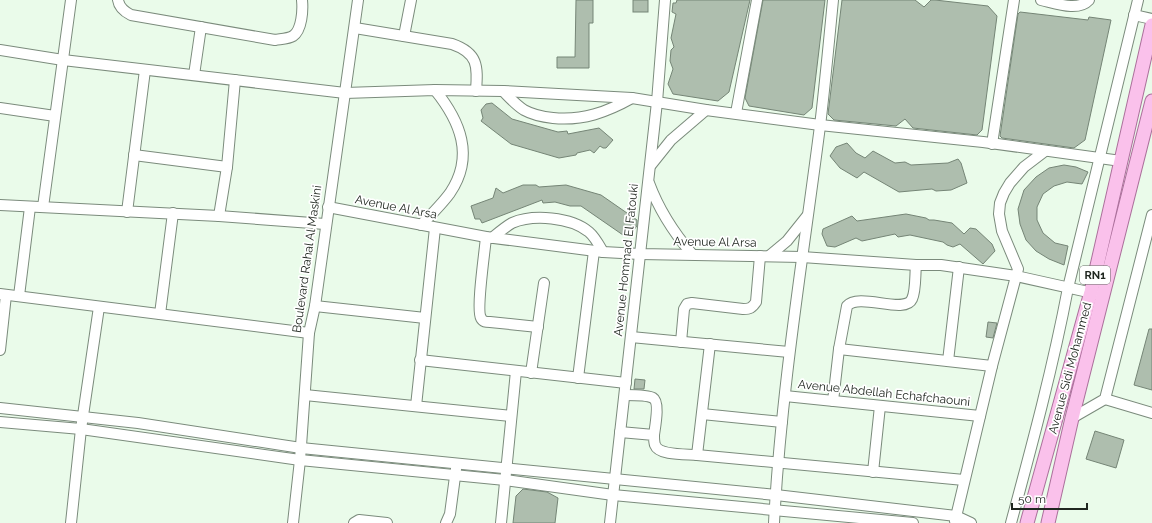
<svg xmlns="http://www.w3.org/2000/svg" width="1152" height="523" font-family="Raleway,sans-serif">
	<rect width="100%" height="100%" fill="#eafbea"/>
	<g fill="#aebeae" stroke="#758576">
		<polygon points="576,0 593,0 593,23 589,23 589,68 557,68 557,57 575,57"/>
		<rect x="633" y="0" width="15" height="12"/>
		<polygon points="677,0 750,0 729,92 718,101 673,94 668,84 673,69 670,61 671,50 674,47 671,38 676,14 672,12 673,3 676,3"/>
		<polygon points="763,0 825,0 812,108 804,115 749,106 745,98"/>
		<polygon points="842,0 915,0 924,7 931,0 935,0 988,6 997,16 982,130 977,135 913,128 905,119 896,126 834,120 828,114"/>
		<polygon points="1020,12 1088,20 1089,17 1111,20 1085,140 1074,148 1002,138 1000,136 1018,14"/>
		<polygon points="492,103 512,119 558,132 567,131 568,134 599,128 613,140 606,148 603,148 600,146 594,153 590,150 577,153 576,155 559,158 511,144 481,121 483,118 481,110 486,104"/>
		<polygon points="847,143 856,153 865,158 873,151 895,163 905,162 911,165 948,163 958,159 961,163 967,183 951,190 936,191 932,189 899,192 864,172 857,178 840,168 830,156 836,147"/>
		<polygon points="1064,165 1076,167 1088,172 1082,184 1067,182 1054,186 1043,194 1037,207 1037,220 1043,233 1055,243 1068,246 1064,265 1049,259 1036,251 1026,240 1020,224 1018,209 1024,190 1036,177 1049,168"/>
		<polygon points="523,185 536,185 539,187 566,185 601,195 637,220 637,226 632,232 623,235 581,206 570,206 555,202 543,203 542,200 482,223 480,219 475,219 471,206 493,198 496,188 503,193"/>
		<polygon points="906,214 926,218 929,220 934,220 952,223 964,234 970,228 976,229 992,244 995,251 983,264 960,244 953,247 947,245 943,242 910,235 898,237 895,234 862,241 856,238 835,247 827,246 822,234 823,229 852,216 857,221"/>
		<polygon points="988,322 997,323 993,338 986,337"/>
		<polygon points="1149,329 1152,329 1152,390 1134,385"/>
		<polygon points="635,379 645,380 644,389 634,389"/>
		<polygon points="1095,431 1124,440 1116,468 1086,459"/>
		<polygon points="523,489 547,492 558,498 555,523 513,523 516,496"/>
	</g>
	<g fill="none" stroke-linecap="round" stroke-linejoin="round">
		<defs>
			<g id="minor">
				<path d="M 118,0 C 119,7 125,12 131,15 L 275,40 C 280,39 288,39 293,36 C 302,30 303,10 302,0"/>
				<path d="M 1041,0 C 1055,3 1078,12 1089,0"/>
				<polyline points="1134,15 1152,19"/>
				<path d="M 355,28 L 452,44 C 478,53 478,66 476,91"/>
				<polyline points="404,36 411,0"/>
				<polyline points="0,50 63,60 345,93 435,90 503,91 632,98 706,110 820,125 983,142 1121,161"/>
				<polyline points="194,75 201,27"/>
				<path d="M 503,91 C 510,98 516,105 524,110 C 533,115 543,117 553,118 C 583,121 607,112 632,98"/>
				<polyline points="0,108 55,116"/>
				<polyline points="736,113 757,0"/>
				<polyline points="992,144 1014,0"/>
				<polyline points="134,155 227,167"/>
				<polyline points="651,165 671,140 706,110"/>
				<path d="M 649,183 C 659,210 674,233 692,254"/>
				<polyline points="0,205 219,216 325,224"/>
				<polyline points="43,207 71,0"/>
				<polyline points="328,207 486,237 603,252 640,254 802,257 916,265 941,265 1016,276 1097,294"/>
				<polyline points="127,212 145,70"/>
				<polyline points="219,216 227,167 235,80"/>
				<path d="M 421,225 C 431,215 442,204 450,193 C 475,156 460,121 435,90"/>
				<path d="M 486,237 C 485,250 476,310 481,318 C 483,322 486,322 490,322 L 538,327"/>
				<path d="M 492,238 C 498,233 505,227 512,223 C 533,214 571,217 589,232 C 595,237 599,245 603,252"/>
				<polyline points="769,256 787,241 807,216"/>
				<polyline points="0,294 309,333"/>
				<polyline points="19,296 30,207"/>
				<polyline points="315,306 425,318"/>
				<polyline points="160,314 173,213"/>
				<polyline points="631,337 789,352"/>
				<path d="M 681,342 L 684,309 L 687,304 L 692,303 L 743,309 C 750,309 752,308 756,302 L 760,256"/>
				<polyline points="839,349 992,366"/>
				<polyline points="0,350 6,295"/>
				<polyline points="420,360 626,383"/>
				<polyline points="948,361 959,267"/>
				<polyline points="531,373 544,283"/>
				<polyline points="578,378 594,251"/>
				<polyline points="305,395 511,416"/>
				<path d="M 625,395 C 631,395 648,395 653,398 C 660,402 655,427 654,435"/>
				<polyline points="785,396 980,416"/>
				<polyline points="1105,399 1152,413"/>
				<path d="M 833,401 L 839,349 L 847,306 C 859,292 905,315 912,299 C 916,291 915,274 916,265"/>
				<polyline points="416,406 435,228"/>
				<polyline points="0,408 138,423 301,448 776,495 956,516 971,523"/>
				<polyline points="702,414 782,422"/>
				<polyline points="1072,418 1105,399 1152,215"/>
				<polyline points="0,422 81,429 300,460 505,480 613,495 913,523"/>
				<path d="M 620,432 L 654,435 C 654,438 654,442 655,445 C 659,456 687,454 697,455 L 964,480"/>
				<polyline points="697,455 710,344"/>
				<polyline points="873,472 880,406"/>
				<polyline points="955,521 992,366 1018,269 1002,231 999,214 1000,203 1004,193 1010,183 1024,167 1045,151"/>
				<polyline points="71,523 81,429 99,307"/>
				<polyline points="293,523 300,460 309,333 315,306 358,0"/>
				<polyline points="354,523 359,520 387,523"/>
				<polyline points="446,523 450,514 456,469"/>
				<polyline points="501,523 516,371"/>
				<polyline points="610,523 657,102 665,0"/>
				<path d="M 774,523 C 781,390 803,258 820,126 C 825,84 829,42 833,0"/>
				<path d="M 1011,523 C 1032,445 1053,367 1068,288 L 1138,0"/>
			</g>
			<g id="major">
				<polyline points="1027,523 1091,292 1152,25"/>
				<polyline points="1048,523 1072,418 1152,101"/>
			</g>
		</defs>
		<use href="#minor" stroke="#7b8b7c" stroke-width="12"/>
		<use href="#major" stroke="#ab709b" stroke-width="15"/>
		<use href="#minor" stroke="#fff" stroke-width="10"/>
		<use href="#major" stroke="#fac1eb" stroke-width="13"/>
	</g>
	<g text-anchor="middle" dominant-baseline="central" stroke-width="3.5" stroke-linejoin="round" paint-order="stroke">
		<rect fill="#fff" stroke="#636863" stroke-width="1" x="1080" y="266" width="30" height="18" rx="3"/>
		<g font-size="11" font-weight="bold" fill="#202720">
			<text x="1095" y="275">RN1</text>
		</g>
		<g font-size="12" fill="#202720" stroke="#fff">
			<text transform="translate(396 207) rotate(11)">Avenue Al Arsa</text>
			<text transform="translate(715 242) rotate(1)">Avenue Al Arsa</text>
			<text transform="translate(307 259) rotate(-82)">Boulevard Rahal Al Maskini</text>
			<text transform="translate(626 260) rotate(-84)">Avenue Hommad El Fatouki</text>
			<text transform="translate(1070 368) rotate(-75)">Avenue Sidi Mohammed</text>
			<text transform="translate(884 393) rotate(6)">Avenue Abdellah Echafchaouni</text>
		</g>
	</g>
	<path d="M1012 503v6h75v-6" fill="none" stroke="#202720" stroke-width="2"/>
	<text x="1018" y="503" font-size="12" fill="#202720" stroke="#ffffff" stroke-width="3" paint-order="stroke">50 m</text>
</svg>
